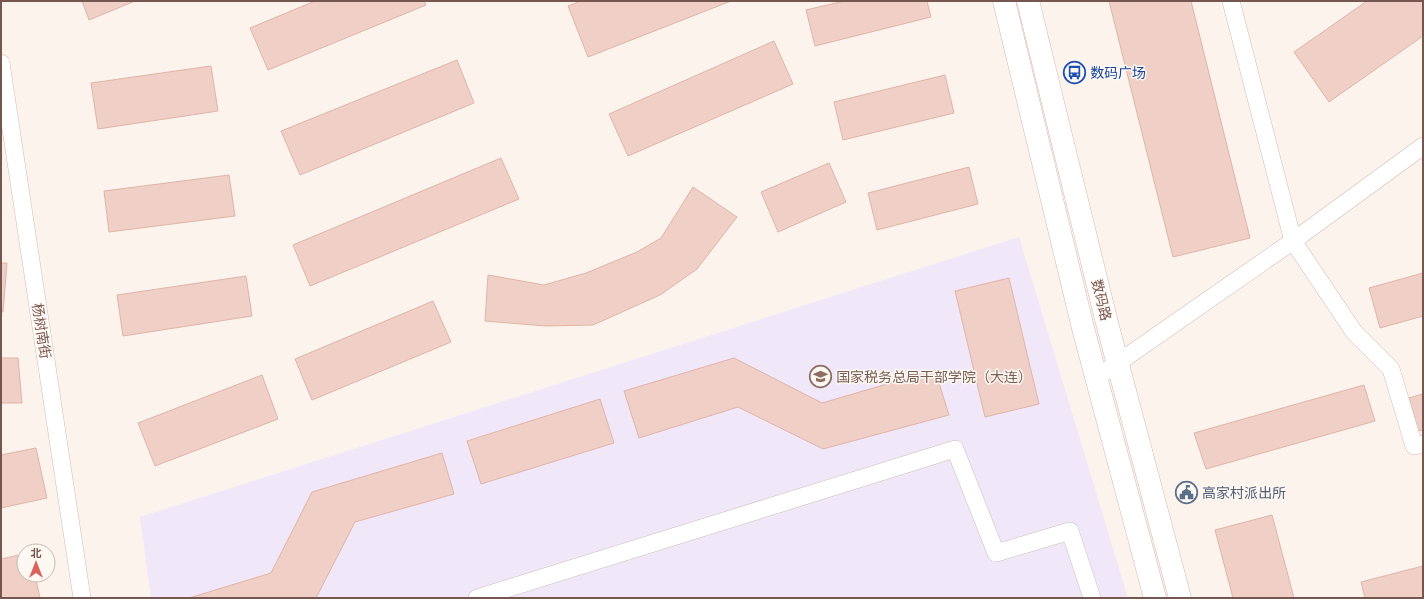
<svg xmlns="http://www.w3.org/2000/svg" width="1424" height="599" font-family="'Sofia Sans Condensed','Noto Sans SC',sans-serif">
	<rect width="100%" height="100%" fill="#fcf3ec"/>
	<polygon fill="#f0e8f8" points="1019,237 1128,598 151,598 140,517"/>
	<g fill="#efcfc6" stroke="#e1b4a7">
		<polygon points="82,1 135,1 89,20"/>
		<polygon points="315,1 424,1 426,5 268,70 250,28"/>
		<polygon points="581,1 731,1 588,57 568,6"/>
		<polygon points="844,1 927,1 931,17 815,46 806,10"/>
		<polygon points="1109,1 1191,1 1250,238 1173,257"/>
		<polygon points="1367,1 1423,1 1423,36 1329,102 1294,52"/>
		<polygon points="774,41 793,84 628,156 609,114"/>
		<polygon points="457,60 474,103 300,175 281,131"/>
		<polygon points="211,66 218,111 98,129 91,83"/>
		<polygon points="945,75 954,113 843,140 834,102"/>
		<polygon points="501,158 519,199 310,286 293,245"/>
		<polygon points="829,163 846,202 778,232 761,192"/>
		<polygon points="969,167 978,204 877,230 868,193"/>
		<polygon points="229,175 235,216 109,232 104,191"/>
		<polygon points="693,187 737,217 697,269 660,295 593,325 546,326 485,321 488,275 544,285 586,273 637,252 661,238"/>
		<polygon points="1,263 7,263 3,312 1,312"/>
		<polygon points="1423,273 1423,316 1380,328 1369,288"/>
		<polygon points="246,276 252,316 123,336 117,295"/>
		<polygon points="1009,278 1039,404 985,417 955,291"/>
		<polygon points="433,301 451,342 312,400 295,359"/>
		<polygon points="1,358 18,358 22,403 1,403"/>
		<polygon points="734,358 822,403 935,370 949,415 823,449 738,407 639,438 624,391"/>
		<polygon points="262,375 278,419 155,466 138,423"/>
		<polygon points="1364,385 1375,421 1206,469 1194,433"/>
		<polygon points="1423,394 1423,430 1418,431 1409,398"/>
		<polygon points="600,399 614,443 481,484 467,441"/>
		<polygon points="36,448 47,498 1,508 1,455"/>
		<polygon points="442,453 454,494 355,522 316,598 189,598 271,573 312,492"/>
		<polygon points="1272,515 1294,598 1233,598 1215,530"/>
		<polygon points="24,554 24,575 35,575 40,598 1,598 1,559"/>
		<polygon points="1423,566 1423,598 1365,598 1361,582"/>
	</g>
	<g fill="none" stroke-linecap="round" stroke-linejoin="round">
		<defs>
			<g id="street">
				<polyline points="1231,1 1293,241 1354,332 1391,369 1414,446 1423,444"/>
				<polyline points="1,63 82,598"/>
				<polyline points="1096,378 1293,241 1423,146"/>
				<polyline points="477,598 955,449 996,553 1070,531 1092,598"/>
			</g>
			<g id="secondary">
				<polyline points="1004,1 1083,328 1155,598"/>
				<polyline points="1028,1 1107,323 1180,598"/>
			</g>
		</defs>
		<use href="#street" stroke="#d0bcb4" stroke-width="18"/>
		<use href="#secondary" stroke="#d3bbb2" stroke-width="23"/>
		<use href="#street" stroke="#fff" stroke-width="17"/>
		<use href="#secondary" stroke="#fff" stroke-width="22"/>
	</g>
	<defs>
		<symbol id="bus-ring" viewBox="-11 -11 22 22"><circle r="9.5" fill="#fef8f3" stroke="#1a4fb4" stroke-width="1.5"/><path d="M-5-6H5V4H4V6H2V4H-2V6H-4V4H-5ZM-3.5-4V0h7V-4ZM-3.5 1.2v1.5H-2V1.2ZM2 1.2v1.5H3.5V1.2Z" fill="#1a4fb4"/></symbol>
		<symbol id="school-ring" viewBox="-11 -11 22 22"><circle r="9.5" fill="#fef8f3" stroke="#8d6e63" stroke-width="1.5"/><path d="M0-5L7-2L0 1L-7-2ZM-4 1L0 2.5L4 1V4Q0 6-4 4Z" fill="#8d6e63"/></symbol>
		<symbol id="civic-ring" viewBox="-11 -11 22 22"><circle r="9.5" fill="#fef8f3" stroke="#5c6f8a" stroke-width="1.5"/><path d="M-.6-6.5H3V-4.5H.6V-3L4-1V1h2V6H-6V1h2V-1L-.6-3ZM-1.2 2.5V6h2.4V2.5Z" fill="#5c6f8a"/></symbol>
	</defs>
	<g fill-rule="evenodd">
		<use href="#bus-ring" x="1062" y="60" width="25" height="25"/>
		<use href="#school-ring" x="808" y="364" width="25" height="25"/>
		<use href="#civic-ring" x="1174" y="480" width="25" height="25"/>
	</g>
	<g text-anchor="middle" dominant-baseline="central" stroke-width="3" stroke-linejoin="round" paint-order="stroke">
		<g font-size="14" fill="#164399" stroke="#fef8f3" text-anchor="start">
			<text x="1090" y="73">数码广场</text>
		</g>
		<g font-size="14" fill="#765750" stroke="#fef8f3">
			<text transform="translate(1101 300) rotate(76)">数码路</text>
			<text transform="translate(41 331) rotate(81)">杨树南街</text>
		</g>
		<g font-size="14" fill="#785e54" stroke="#fef8f3" text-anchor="start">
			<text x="836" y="377">国家税务总局干部学院（大连）</text>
		</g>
		<g font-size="14" fill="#4e5e75" stroke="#fef8f3" text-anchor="start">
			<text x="1202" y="493">高家村派出所</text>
		</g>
	</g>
	<rect width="1424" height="599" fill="none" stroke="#765750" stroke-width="4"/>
	<g transform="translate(36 563)"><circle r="19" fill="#fef8f3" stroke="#c8b8b2"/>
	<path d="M0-3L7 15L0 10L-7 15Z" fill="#dc635b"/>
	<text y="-6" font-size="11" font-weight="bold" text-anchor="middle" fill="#765750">北</text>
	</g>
</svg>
